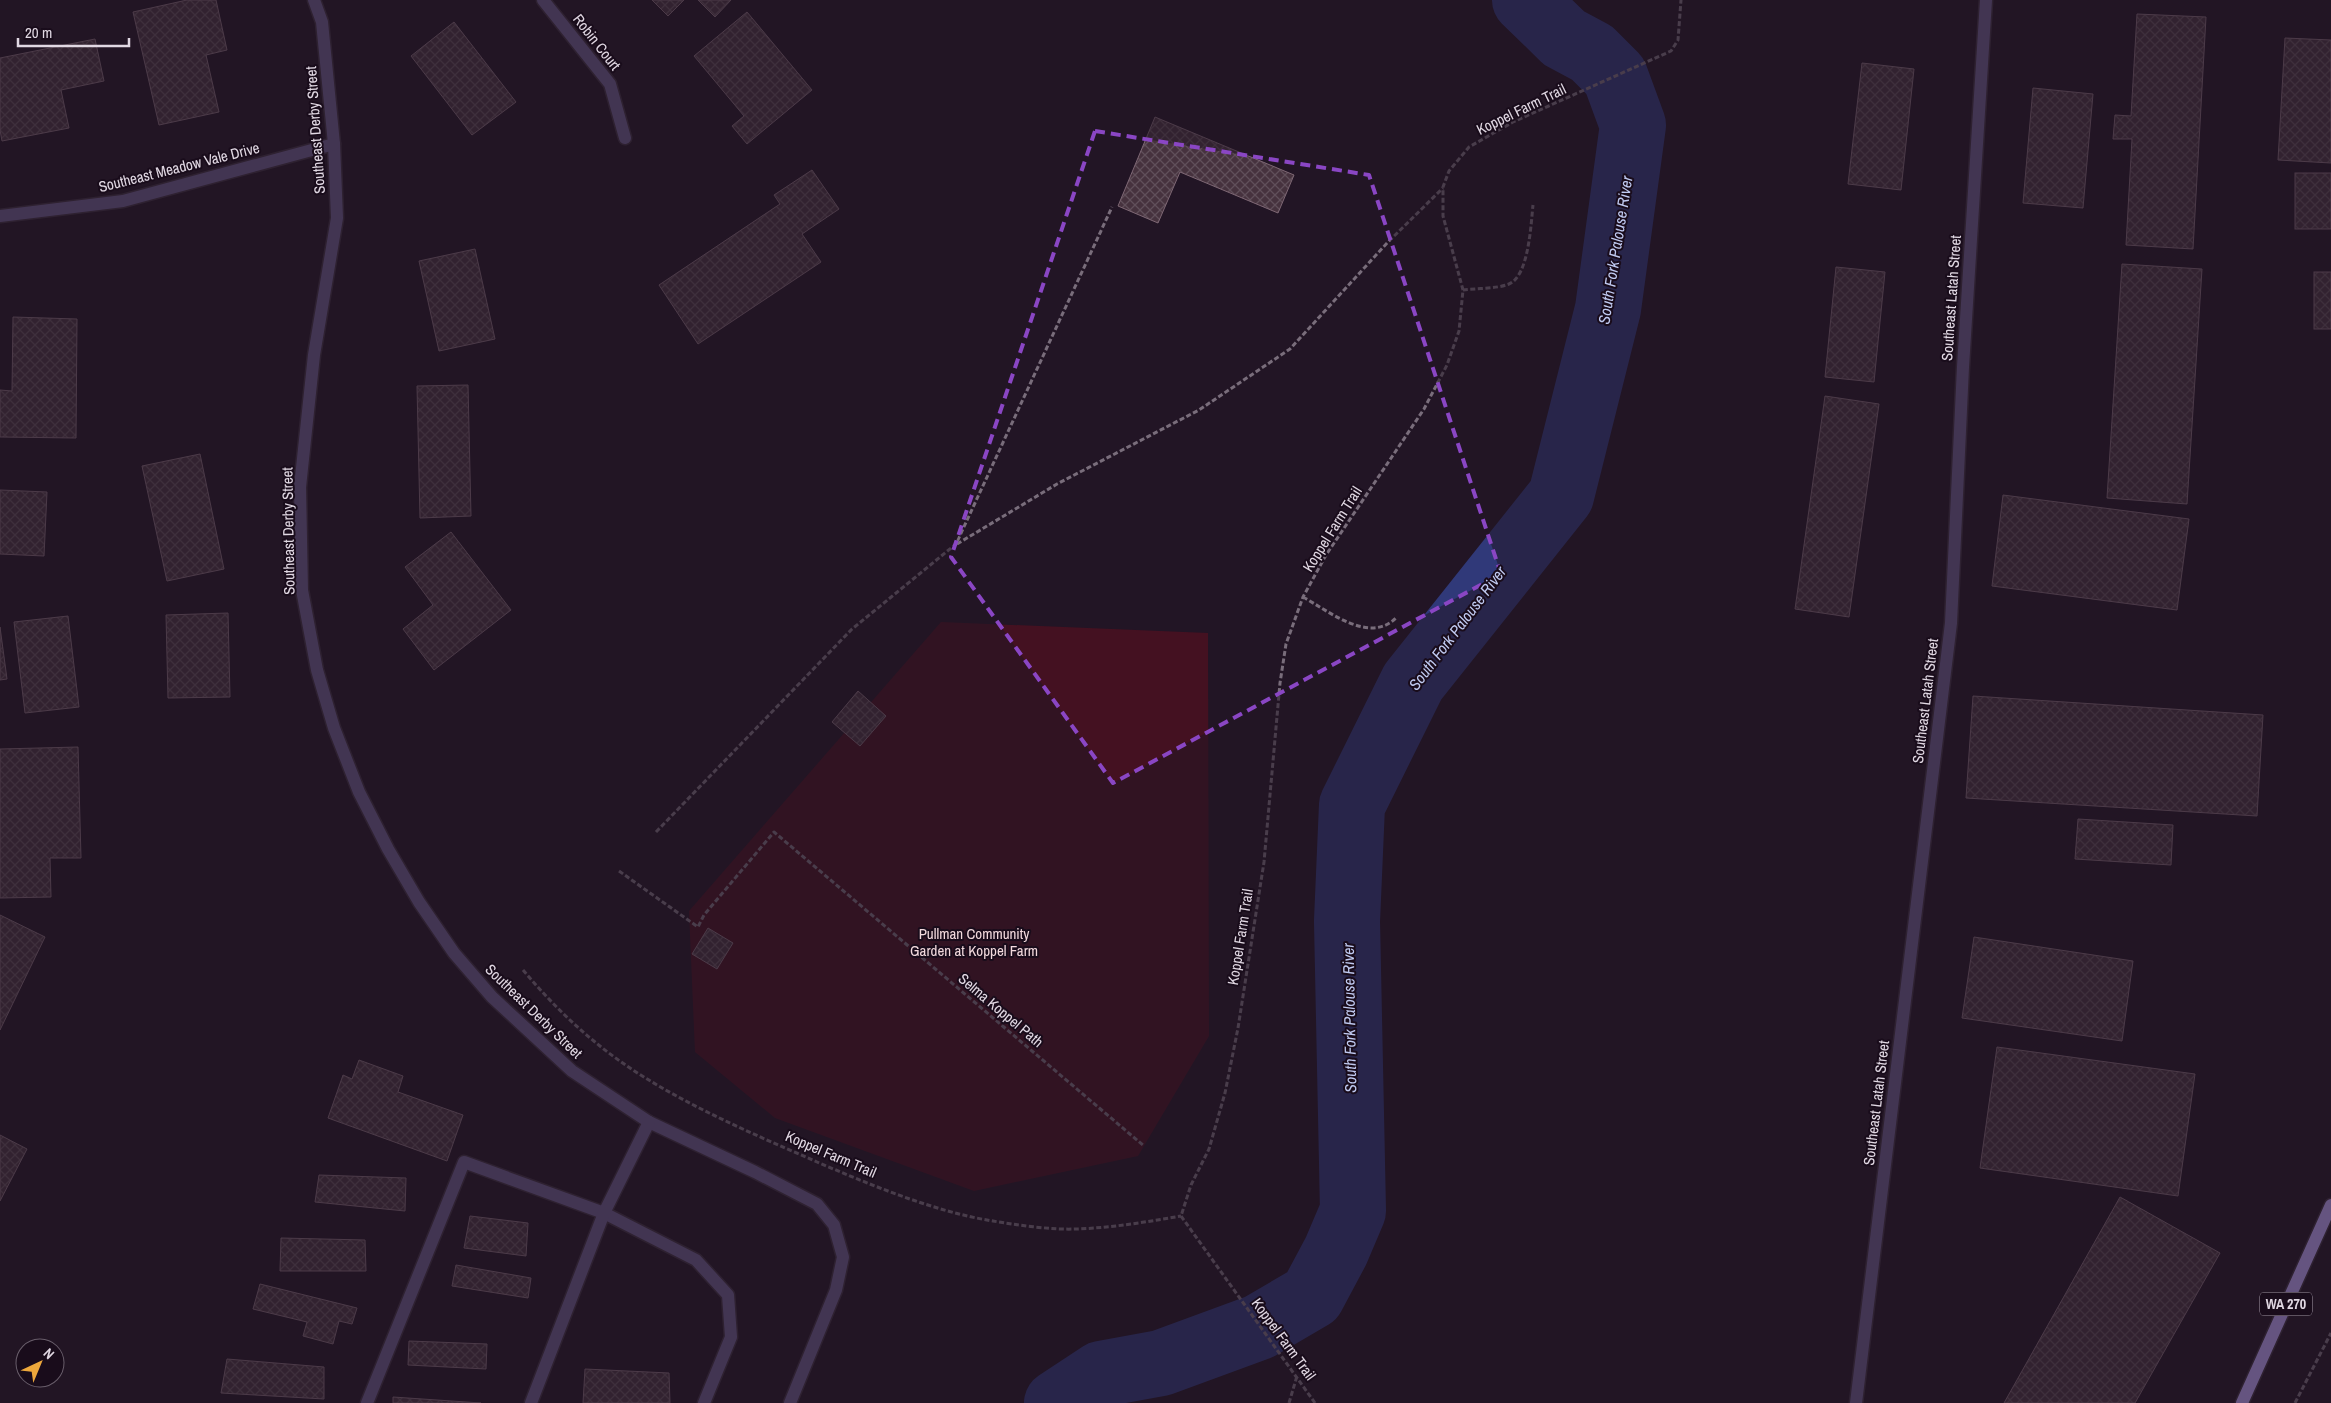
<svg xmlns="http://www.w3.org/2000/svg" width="2331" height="1403" font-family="'Archivo Narrow',sans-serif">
	<defs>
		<pattern id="building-cross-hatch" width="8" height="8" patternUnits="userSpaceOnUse" patternTransform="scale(1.25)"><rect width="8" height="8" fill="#46323e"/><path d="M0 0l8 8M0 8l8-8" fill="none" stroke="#604f5a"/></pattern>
	</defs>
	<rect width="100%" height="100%" fill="#221525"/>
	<polygon fill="#441121" points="941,622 1208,633 1209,1036 1138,1156 974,1191 775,1118 695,1052 689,911"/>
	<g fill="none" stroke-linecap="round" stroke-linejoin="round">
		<polyline stroke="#303979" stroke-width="66" points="1057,1403 1101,1374 1161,1363 1259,1327 1312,1296 1336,1251 1353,1211 1347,921 1352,805 1413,682 1561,496 1608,309 1633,125 1615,76 1592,53 1564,38 1525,0"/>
	</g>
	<g fill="url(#building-cross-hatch)" stroke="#7e6774">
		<polygon points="187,0 216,0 227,50 206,55 219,112 159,125 133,12"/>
		<polygon points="652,0 684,0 668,16"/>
		<polygon points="698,0 731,0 715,17"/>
		<polygon points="747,12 812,90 747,144 732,126 744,116 694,56"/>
		<polygon points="2137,14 2206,17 2193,249 2126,245 2132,139 2113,139 2115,115 2131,116"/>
		<polygon points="454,22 516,102 472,135 411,56"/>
		<polygon points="2285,38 2331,40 2331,163 2278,160"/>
		<polygon points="95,39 104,81 61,90 69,128 2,141 0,130 0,58"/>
		<polygon points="1862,63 1914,69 1901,190 1848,184"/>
		<polygon points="2033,88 2093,94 2083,208 2023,203"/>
		<polygon points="1155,117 1294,175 1278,213 1180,172 1158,223 1118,206"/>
		<polygon points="812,170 839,209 802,234 821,262 698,344 659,285 780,204 774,195"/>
		<rect x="2295" y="173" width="36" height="56"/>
		<polygon points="475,249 495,339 439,351 419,261"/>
		<polygon points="2122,264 2202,269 2187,504 2107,498"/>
		<polygon points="1836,267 1885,272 1874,382 1825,377"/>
		<rect x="2314" y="272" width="17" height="57"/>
		<polygon points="13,317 77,319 76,438 0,437 0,390 12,391"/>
		<polygon points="468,385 471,516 420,518 417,386"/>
		<polygon points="1825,396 1879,404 1849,617 1795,609"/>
		<polygon points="200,454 224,569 167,581 142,466"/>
		<polygon points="0,490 47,492 44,556 0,554"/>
		<polygon points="2003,495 2189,519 2177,610 1992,586"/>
		<polygon points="451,532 511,610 434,670 403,629 433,605 405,567"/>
		<polygon points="228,613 230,697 168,698 166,615"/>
		<polygon points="68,616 79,707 25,713 14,622"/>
		<polygon points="0,627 7,679 0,680"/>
		<polygon points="858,691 886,716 860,746 832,722"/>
		<polygon points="1973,696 2263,715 2257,816 1966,798"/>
		<polygon points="78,747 81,858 50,858 51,897 0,898 0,749"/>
		<polygon points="2078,819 2173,825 2171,865 2075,859"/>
		<polygon points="0,915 45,937 0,1030"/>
		<polygon points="708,928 733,943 717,969 692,954"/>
		<polygon points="1974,937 2133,961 2122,1041 1962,1018"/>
		<polygon points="1997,1047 2195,1074 2178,1196 1980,1168"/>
		<polygon points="359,1060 403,1076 398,1092 463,1115 447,1161 328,1118 343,1075 352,1079"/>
		<polygon points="0,1135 27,1149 0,1201"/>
		<polygon points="319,1175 406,1178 405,1211 315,1202"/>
		<polygon points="2120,1197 2220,1253 2135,1403 2004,1403"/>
		<polygon points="470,1216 528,1223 526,1256 464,1248"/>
		<polygon points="281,1238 365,1240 366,1271 280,1271"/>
		<polygon points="456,1265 531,1278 528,1298 452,1286"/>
		<polygon points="260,1284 357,1308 352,1324 339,1321 333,1344 303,1336 307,1322 253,1309"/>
		<polygon points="409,1341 487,1344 486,1369 408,1365"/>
		<polygon points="227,1359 324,1367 324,1399 221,1393"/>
		<polygon points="585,1369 669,1373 670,1403 583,1403"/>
		<polygon points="393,1397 481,1403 393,1403"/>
	</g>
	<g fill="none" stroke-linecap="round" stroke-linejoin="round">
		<defs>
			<g id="minor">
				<polyline points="314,0 322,22 334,144 337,218 314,355 300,487 302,590 317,670 334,728 359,792 388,849 419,902 454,953 492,997 572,1071 649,1122 755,1172 817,1204 834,1225 843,1257 836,1290 790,1403"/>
				<polyline points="543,0 610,84 625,138"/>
				<polyline points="0,216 123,201 334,144"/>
				<polyline points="367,1403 464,1162 604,1213 696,1260 728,1295 731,1337 704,1403"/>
				<polyline points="531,1403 604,1213 649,1122"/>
				<polyline points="1856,1403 1951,623 1963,367 1986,0"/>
			</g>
			<polyline id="major" points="2242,1403 2331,1205"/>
		</defs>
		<use href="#minor" stroke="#3d3040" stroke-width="15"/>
		<use href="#major" stroke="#3d3040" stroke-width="15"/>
		<g stroke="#796d7b" stroke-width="3" stroke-dasharray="5 2.5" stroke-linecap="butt">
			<path d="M 1463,290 C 1478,288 1496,289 1509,284 C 1529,276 1531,223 1533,205"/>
			<polyline points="957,544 1057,484 1199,410 1290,349 1388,242 1443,188"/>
			<path d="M 1303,597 C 1330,612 1370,645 1397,617"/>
			<polyline points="656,832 852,629 956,544 1112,207"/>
			<polyline points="619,871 698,927 704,915 774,832 1144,1146"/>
			<path d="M 523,970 C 545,996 568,1020 595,1042 C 656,1093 744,1130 817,1162 C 871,1185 935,1212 993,1221 C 1016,1225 1052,1230 1075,1229 C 1111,1228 1146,1222 1181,1216"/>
			<polyline points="1289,1403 1297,1376"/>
			<polyline points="1315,1403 1181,1216 1191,1185 1209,1149 1225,1093 1238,1028 1264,862 1280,683 1286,644 1303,597 1326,555 1424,409 1447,365 1459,331 1463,290 1443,216 1443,187 1449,171 1469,147 1513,122 1671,51 1678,40 1681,0"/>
			<polyline points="2295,1403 2331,1333"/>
		</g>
		<use href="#minor" stroke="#695b8b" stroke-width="12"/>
		<use href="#major" stroke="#b7a1f0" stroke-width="12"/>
	</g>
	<path d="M0 0H2331V1403H0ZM 1095,131 L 1369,175 L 1501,574 L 1113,783 L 951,557 Z" fill="#221525" fill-opacity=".55" fill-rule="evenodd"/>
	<path fill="none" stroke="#8a46c4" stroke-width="4" stroke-dasharray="10 6" stroke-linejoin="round" d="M 1095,131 L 1369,175 L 1501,574 L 1113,783 L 951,557 Z"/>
	<g text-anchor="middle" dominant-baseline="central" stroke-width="4" stroke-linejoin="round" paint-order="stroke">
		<rect fill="#190c1b" stroke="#a59ba7" stroke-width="1" x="2260" y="1292.5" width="52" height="23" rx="4"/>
		<g font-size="14" font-weight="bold" fill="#e1d8e3">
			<text x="2286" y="1304">WA 270</text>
		</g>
		<g font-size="15" fill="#e1d8e3" stroke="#190c1b">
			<text transform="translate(597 42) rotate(52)">Robin Court</text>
			<text transform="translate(1521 109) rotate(-26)">Koppel Farm Trail</text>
			<text transform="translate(315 130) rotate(-94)">Southeast Derby Street</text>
			<text transform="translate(179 167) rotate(-14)">Southeast Meadow Vale Drive</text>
			<text transform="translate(1951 298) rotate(-86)">Southeast Latah Street</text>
			<text transform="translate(1332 529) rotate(-58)">Koppel Farm Trail</text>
			<text transform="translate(288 531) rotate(-91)">Southeast Derby Street</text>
			<text transform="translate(1925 701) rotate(-83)">Southeast Latah Street</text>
			<text transform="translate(1240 937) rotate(-81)">Koppel Farm Trail</text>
			<text transform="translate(1001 1010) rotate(40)">Selma Koppel Path</text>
			<text transform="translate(534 1011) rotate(44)">Southeast Derby Street</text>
			<text transform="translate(1876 1103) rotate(-83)">Southeast Latah Street</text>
			<text transform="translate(831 1154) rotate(23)">Koppel Farm Trail</text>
			<text transform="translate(1284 1339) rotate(54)">Koppel Farm Trail</text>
		</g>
		<g font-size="15" fill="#f2d9dd" stroke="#190c1b">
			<text x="974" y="933">Pullman Community<tspan x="974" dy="17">Garden at Koppel Farm</tspan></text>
		</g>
		<g font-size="16" font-style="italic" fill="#c0caf1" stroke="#190c1b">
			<text transform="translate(1615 250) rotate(-81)">South Fork Palouse River</text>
			<text transform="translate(1457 628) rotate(-53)">South Fork Palouse River</text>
			<text transform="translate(1349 1018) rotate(-91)">South Fork Palouse River</text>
		</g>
	</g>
	<g transform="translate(40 1363) rotate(44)"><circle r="24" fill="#190c1b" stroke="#695e6b"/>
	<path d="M0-4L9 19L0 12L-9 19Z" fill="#eea83c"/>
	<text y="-8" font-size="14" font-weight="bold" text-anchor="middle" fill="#e1d8e3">N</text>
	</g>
	<path d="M18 38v8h111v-8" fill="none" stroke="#e1d8e3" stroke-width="2.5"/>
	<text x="25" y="38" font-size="15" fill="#e1d8e3" stroke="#190c1b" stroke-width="4" paint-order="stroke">20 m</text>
</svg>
